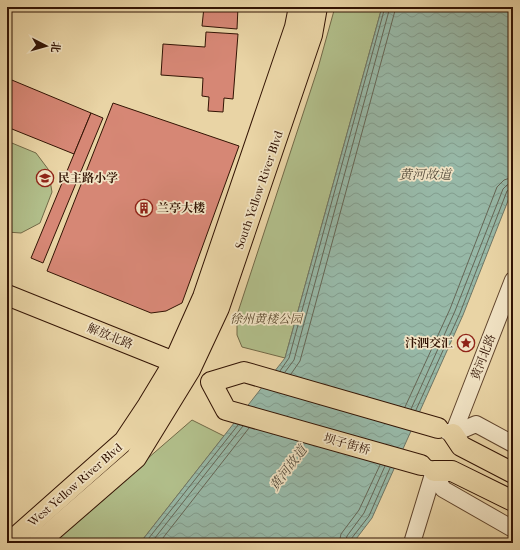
<svg xmlns="http://www.w3.org/2000/svg" width="520" height="550" font-family="'IM FELL French Canon','Noto Serif SC',serif">
	<defs>
		<pattern id="water-waves" width="16" height="10" patternUnits="userSpaceOnUse"><rect width="16" height="10" fill="#97b8a7"/><path d="M0 5q4-4 8 0t8 0" fill="none" stroke="#839d8e"/></pattern>
	</defs>
	<rect width="100%" height="100%" fill="#e9d4a5"/>
	<filter id="stains"><feTurbulence type="fractalNoise" baseFrequency=".005" numOctaves="4"/><feColorMatrix values="0 0 0 0 .2 0 0 0 0 .09 0 0 0 0 .02 0 0 0 .5 -.17"/></filter>
	<radialGradient id="worn" r=".72"><stop offset=".6" stop-color="#630" stop-opacity="0"/><stop offset="1" stop-color="#630" stop-opacity=".3"/></radialGradient>
	<g fill="#b1be8a" stroke="#726947">
		<polygon points="335,7 382,7 285,358 242,347 237,335 237,315 318,68"/>
		<polygon points="7,141 36,153 48,169 52,192 40,223 21,233 7,232"/>
		<polygon points="192,420 224,436 140,543 50,543"/>
	</g>
	<polygon fill="url(#water-waves)" stroke="#6f7666" points="382,7 513,7 513,188 463,315 372,518 353,543 140,543 285,358"/>
	<g fill="none" stroke-linecap="round" stroke-linejoin="round">
		<g stroke="#656656" stroke-width="1">
			<polyline points="280,371 289,358 385,7"/>
			<polyline points="285,372 294,360 390,7"/>
			<polyline points="291,374 300,361 396,7"/>
			<polyline points="405,407 450,309 497,187 504,180 513,177"/>
			<polyline points="411,409 455,311 503,189 507,185 513,183"/>
			<polyline points="416,410 460,313 507,191 510,189 513,188"/>
			<polyline points="145,543 238,425"/>
			<polyline points="151,543 243,426"/>
			<polyline points="159,543 249,428"/>
			<polyline points="339,543 341,534 359,510 380,465"/>
			<polyline points="345,543 347,536 364,513 385,466"/>
			<polyline points="350,543 351,539 369,516 390,468"/>
		</g>
	</g>
	<g fill="#d68775" stroke="#331404">
		<polygon points="204,7 238,7 237,29 202,26"/>
		<polygon points="206,32 238,34 233,99 224,98 223,112 208,111 209,97 202,96 203,78 161,75 163,44 205,47"/>
		<polygon points="7,78 91,113 74,154 7,127"/>
		<polygon points="113,103 239,146 182,303 166,311 151,313 47,271"/>
		<polygon points="91,113 103,118 43,263 31,258"/>
	</g>
	<g fill="none" stroke-linecap="round" stroke-linejoin="round">
		<defs>
			<g id="minor">
				<polyline points="448,432 453,434 476,424 513,444"/>
				<polyline points="453,434 513,280"/>
				<polyline points="425,467 434,471 443,489 513,529"/>
				<polyline points="412,543 434,471"/>
			</g>
			<g id="major">
				<polyline points="7,295 174,362 187,368"/>
				<polyline points="453,434 461,446 513,473"/>
				<polyline points="421,465 226,410 211,382 244,372 438,428"/>
				<polyline points="434,471 452,471 513,501"/>
				<polyline points="9,543 124,441 148,405 174,362 203,297 295,27 299,7"/>
				<polyline points="38,543 136,458 190,370 219,308 312,35 317,7"/>
			</g>
		</defs>
		<use href="#minor" stroke="#60442c" stroke-width="18"/>
		<use href="#major" stroke="#331404" stroke-width="22"/>
		<use href="#minor" stroke="#f1e3c4" stroke-width="16"/>
		<use href="#major" stroke="#e9d4a5" stroke-width="20"/>
	</g>
	<defs>
		<symbol id="school-ring" viewBox="-11 -11 22 22"><circle r="9.5" fill="#f1e3c4" stroke="#8f2418" stroke-width="1.5"/><path d="M0-5L7-2L0 1L-7-2ZM-4 1L0 2.5L4 1V4Q0 6-4 4Z" fill="#8f2418"/></symbol>
		<symbol id="building-ring" viewBox="-11 -11 22 22"><circle r="9.5" fill="#f1e3c4" stroke="#8f2418" stroke-width="1.5"/><path d="M-4-6H4V6H1V3H-1V6H-4ZM-2.5-4.3h1.7v1.8h-1.7ZM.8-4.3h1.7v1.8H.8ZM-2.5-1h1.7V.8h-1.7ZM.8-1h1.7V.8H.8Z" fill="#8f2418"/></symbol>
		<symbol id="sight-ring" viewBox="-11 -11 22 22"><circle r="9.5" fill="#f1e3c4" stroke="#8f2418" stroke-width="1.5"/><path d="M0-6L1.8-2.2L6-1.7L2.9 1.2L3.7 5.4L0 3.3L-3.7 5.4L-2.9 1.2L-6-1.7L-1.8-2.2Z" fill="#8f2418"/></symbol>
	</defs>
	<g fill-rule="evenodd">
		<use href="#school-ring" x="35" y="168" width="20" height="20"/>
		<use href="#building-ring" x="134" y="198" width="20" height="20"/>
		<use href="#sight-ring" x="456" y="333" width="20" height="20"/>
	</g>
	<g text-anchor="middle" dominant-baseline="central" stroke-width="3.5" stroke-linejoin="round" paint-order="stroke">
		<g font-size="12" font-weight="bold" fill="#331404" stroke="#f1e3c4" text-anchor="start">
			<text x="58" y="178">民主路小学</text>
			<text x="157" y="208">兰亭大楼</text>
			<text x="453" y="343" text-anchor="end">汴泗交汇</text>
		</g>
		<g font-size="12" fill="#331404" stroke="#f1e3c4">
			<text transform="translate(259 190) rotate(-71)">South Yellow River Blvd</text>
			<text transform="translate(110 336) rotate(22)">解放北路</text>
			<text transform="translate(483 357) rotate(-69)">黄河北路</text>
			<text transform="translate(347 444) rotate(16)">坝子街桥</text>
			<text transform="translate(75 485) rotate(-41)">West Yellow River Blvd</text>
		</g>
		<g font-size="12" font-style="italic" fill="#59472c" stroke="#f1e3c4">
			<text x="266" y="319">徐州黄楼公园</text>
		</g>
		<g font-size="13" font-style="italic" fill="#564d3d" stroke="#f1e3c4">
			<text x="425" y="174">黄河故道</text>
			<text transform="translate(288 468) rotate(-53)">黄河故道</text>
		</g>
	</g>
	<rect width="520" height="550" fill="none" stroke="#e9d4a5" stroke-width="24"/>
	<rect x="8" y="8" width="504" height="534" fill="none" stroke="#331404" stroke-width="2"/>
	<rect x="12" y="12" width="496" height="526" fill="none" stroke="#331404"/>
	<g transform="translate(46 46) rotate(96)" stroke="#f1e3c4" stroke-width="3" paint-order="stroke">
	<path d="M0-3L7 15L0 10L-7 15Z" fill="#331404"/>
	<text y="-6" font-size="11" font-weight="bold" text-anchor="middle" fill="#331404">北</text>
	</g>
	<rect width="100%" height="100%" filter="url(#stains)"/>
	<rect width="100%" height="100%" fill="url(#worn)"/>
</svg>
